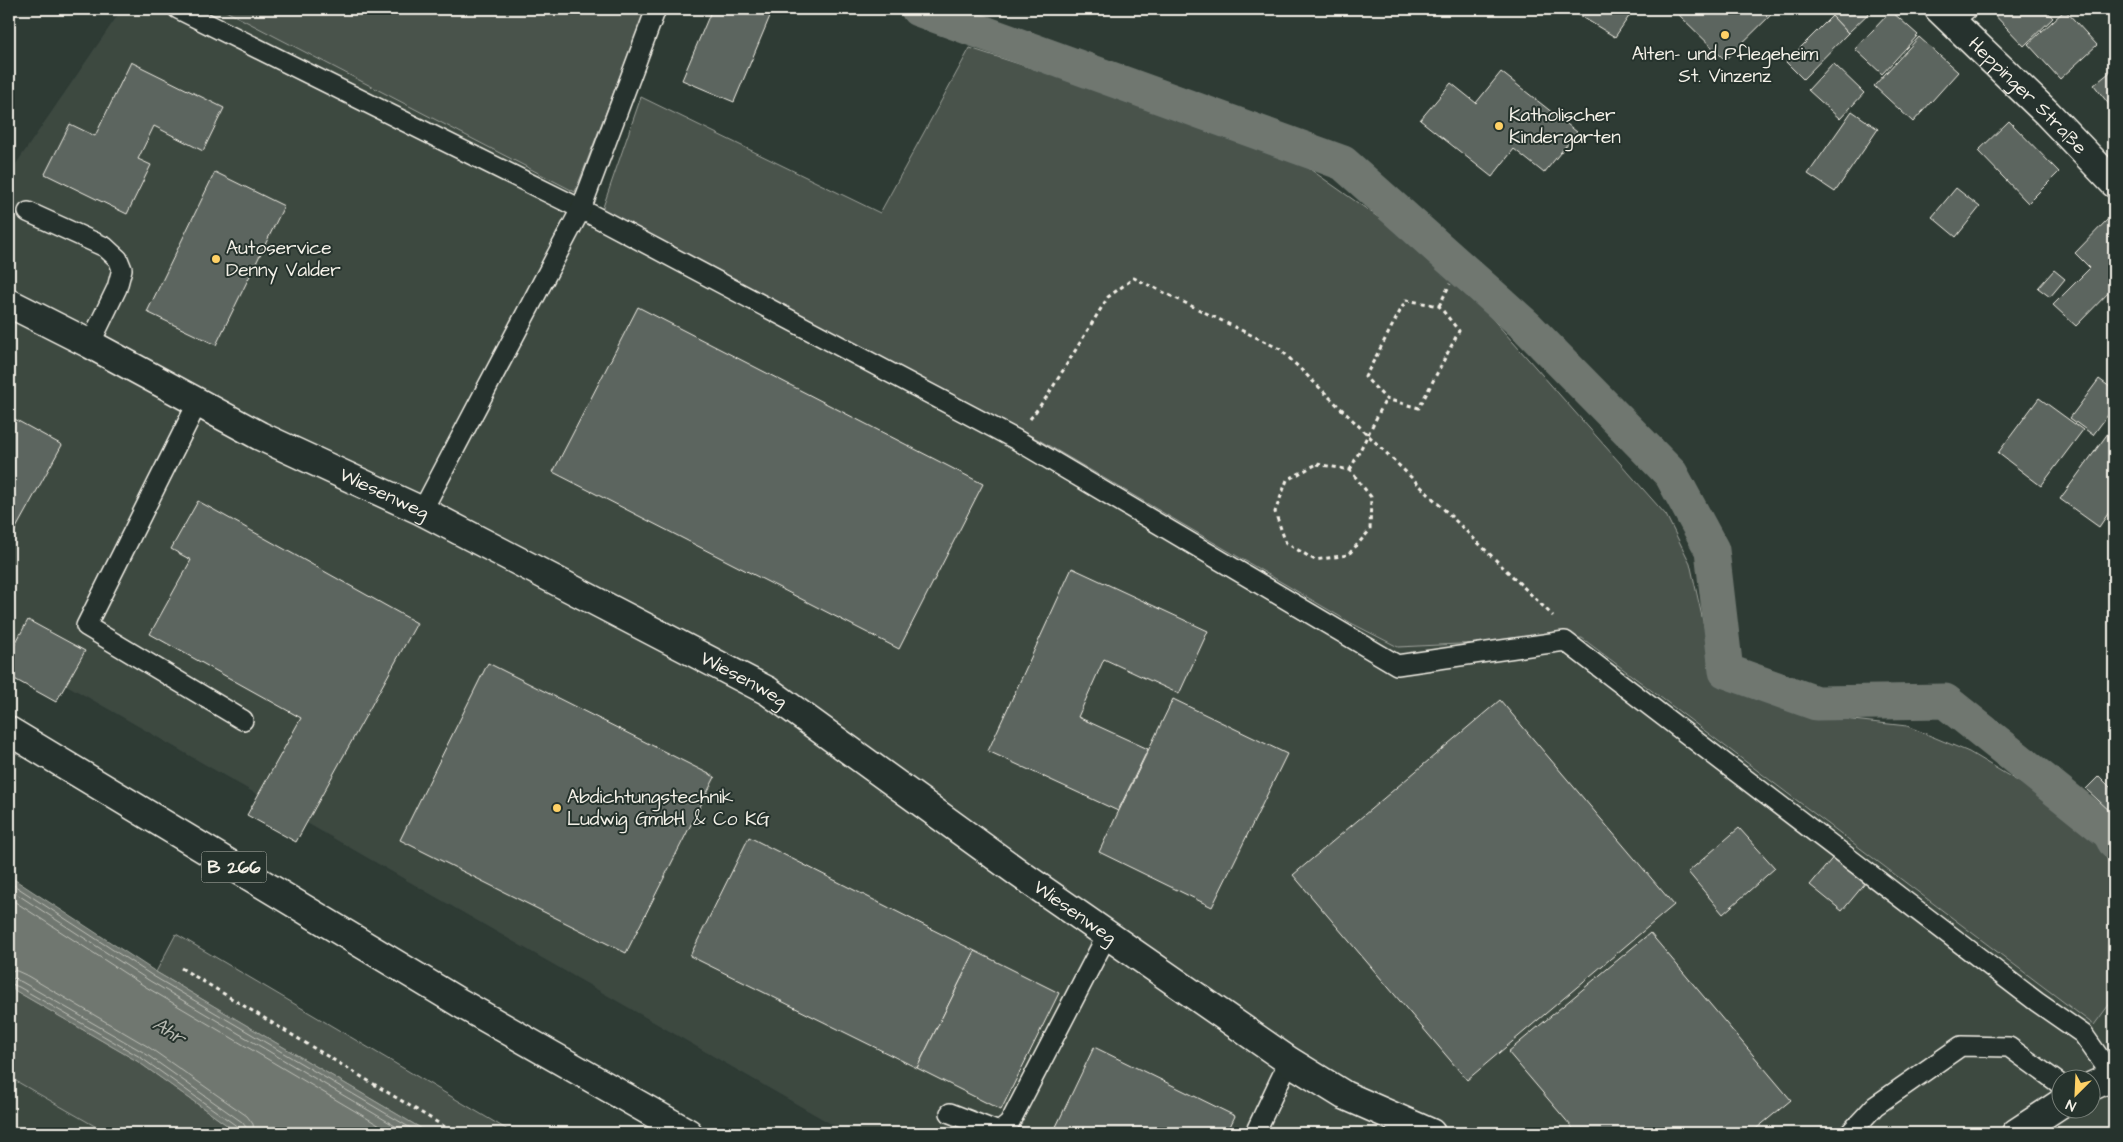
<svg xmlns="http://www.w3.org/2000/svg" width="2123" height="1142" font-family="'Architects Daughter',sans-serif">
	<rect width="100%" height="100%" fill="#2e3b34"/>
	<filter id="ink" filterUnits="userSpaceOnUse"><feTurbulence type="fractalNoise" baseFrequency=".02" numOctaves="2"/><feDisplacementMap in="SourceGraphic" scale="10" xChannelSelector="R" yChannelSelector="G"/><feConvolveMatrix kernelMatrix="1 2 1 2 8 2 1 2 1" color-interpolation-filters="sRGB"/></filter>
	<g filter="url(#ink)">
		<g fill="#3c4841" fill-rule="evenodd">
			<path d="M 122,9 L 222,9 L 575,192 L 602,210 L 1039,440 L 1351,623 L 1398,647 L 1581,638 L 2093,1024 L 2114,998 L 2114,1133 L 847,1133 L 9,652 L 9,174 ZM 2060,1080 L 2090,1080 L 2090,1110 L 2060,1110 Z"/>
			<polygon points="9,1077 75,1114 107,1133 9,1133"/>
		</g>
		<g fill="#48524c" stroke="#9ea29a">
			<polygon points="222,9 646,9 575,192"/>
			<polygon points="970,48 1126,99 1307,167 1443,263 1666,515 1690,563 1717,684 1807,715 1907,726 1969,752 2079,818 2114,869 2114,998 2094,1025 1582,638 1398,647 1351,623 1039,440 602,210 641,97 880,213"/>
			<polygon points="176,934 513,1133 429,1133 156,972"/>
			<polygon points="9,987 137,1061 238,1133 107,1133 9,1077"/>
		</g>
		<polygon fill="#6f7770" stroke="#a4a8a0" points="9,876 156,972 429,1133 238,1133 137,1061 9,987"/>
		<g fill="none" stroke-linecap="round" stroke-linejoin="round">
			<g stroke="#bfc0b8" stroke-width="1">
				<polyline points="9,882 153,976 419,1133"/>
				<polyline points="9,889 150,981 407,1133"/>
				<polyline points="9,898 146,987 392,1133"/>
				<polyline points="9,970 17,971 26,975 147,1046 247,1116 253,1124 254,1133"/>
				<polyline points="9,977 22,982 143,1052 242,1122 246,1127 247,1133"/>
				<polyline points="9,983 19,987 140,1057 238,1127 241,1133"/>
			</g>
			<polyline stroke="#6f7770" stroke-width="35" points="918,9 1343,163 1527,327 1671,474 1712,550 1726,671 1816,703 1945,701 2110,833 2114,841"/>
		</g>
		<g fill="#5c655e" stroke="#f4f1e8">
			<polygon points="712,9 773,9 734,102 682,80"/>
			<polygon points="1569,9 1634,9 1615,37"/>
			<polygon points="1673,9 1777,9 1725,60"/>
			<polygon points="1825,9 1873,9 1848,33"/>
			<polygon points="1989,9 2045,9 2053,18 2024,46"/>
			<polygon points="2065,10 2097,45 2060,79 2028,44"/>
			<polygon points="1891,11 1918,35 1882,74 1855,49"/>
			<polygon points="1832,16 1848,33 1803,79 1786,62"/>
			<polygon points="1919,37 1958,72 1913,122 1874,86"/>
			<polygon points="131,62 224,108 203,151 154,126 138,159 151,165 127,214 45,174 70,124 95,136"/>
			<polygon points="1833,63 1864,93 1840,119 1808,90"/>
			<polygon points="2114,69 2114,111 2094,85"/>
			<polygon points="1501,72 1577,132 1544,173 1514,149 1492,177 1420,120 1451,83 1476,103"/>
			<polygon points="1852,111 1878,129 1835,192 1808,174"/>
			<polygon points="2009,121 2059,172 2028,203 1978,151"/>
			<polygon points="215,172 284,206 216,345 147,312"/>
			<polygon points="1956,188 1980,207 1956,237 1932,217"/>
			<polygon points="2109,218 2114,223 2114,287 2076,326 2053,305 2090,268 2075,253"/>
			<polygon points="2054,270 2065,279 2050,297 2038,288"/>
			<polygon points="638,307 983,484 899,649 553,472"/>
			<polygon points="2099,379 2114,390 2114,407 2093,435 2070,418"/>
			<polygon points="2039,398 2083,430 2041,486 1998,453"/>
			<polygon points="9,416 62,445 9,541"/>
			<polygon points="2114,425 2114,505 2099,527 2060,499"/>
			<polygon points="198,501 417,623 296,842 247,815 301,718 150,634 191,560 171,549"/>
			<polygon points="1072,568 1208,631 1179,694 1104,659 1078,717 1148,749 1118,811 988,751"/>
			<polygon points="28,620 85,651 56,702 9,676 9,655"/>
			<polygon points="488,663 715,777 626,953 400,840"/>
			<polygon points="1173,699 1287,754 1212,907 1099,852"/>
			<polygon points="1500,700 1674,905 1467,1080 1293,875"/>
			<polygon points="2099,776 2114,791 2114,809 2111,812 2086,789"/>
			<polygon points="1739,828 1775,868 1723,914 1688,872"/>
			<polygon points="749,837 975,951 917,1068 690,956"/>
			<polygon points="1835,855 1867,881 1842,911 1810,885"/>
			<polygon points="1650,933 1791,1100 1751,1133 1577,1133 1508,1052"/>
			<polygon points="975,951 1059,993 1001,1110 917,1068"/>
			<polygon points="1094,1047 1235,1116 1227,1133 1053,1133"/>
		</g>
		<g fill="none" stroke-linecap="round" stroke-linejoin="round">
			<defs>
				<g id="service">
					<polyline points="178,9 581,209 1015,439 1397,665 1565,641 2037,1002 2083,1034 2113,1077"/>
					<polyline points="1952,21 1967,9"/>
					<polyline points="28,212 105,247 118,259 122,269 117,288 90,344"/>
					<polyline points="198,402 86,626 243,720"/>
					<polyline points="422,511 581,209 656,9"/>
					<polyline points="950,1113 999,1132 1009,1124 1107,935"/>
					<polyline points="1255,1133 1289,1061"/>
					<polyline points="1850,1133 1875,1106 1961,1046 2009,1047 2060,1084"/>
				</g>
				<g id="minor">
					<path id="s1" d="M 1939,9 L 2047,113 L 2114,183"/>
					<path id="s2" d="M 9,303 L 90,344 L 260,436 L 422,511 L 768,691 L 1020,874 L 1289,1061 L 1344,1095 L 1431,1133"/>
					<polyline points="2090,1087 2114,1076"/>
					<polyline points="2016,1133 2060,1104"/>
				</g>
				<polyline id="trunk" points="9,731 460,1003 688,1133"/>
			</defs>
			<use href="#service" stroke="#f4f1e8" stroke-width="22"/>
			<use href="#minor" stroke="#f4f1e8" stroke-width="31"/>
			<use href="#trunk" stroke="#f4f1e8" stroke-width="31"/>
			<g stroke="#f4f1e8" stroke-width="3" stroke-dasharray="4 4" stroke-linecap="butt">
				<polygon points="1406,300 1439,306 1459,331 1419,408 1386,399 1365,377"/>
				<polyline points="1439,306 1450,284"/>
				<polyline points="1030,419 1048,395 1108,297 1134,278 1280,349 1553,616"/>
				<polygon points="1317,464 1350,470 1371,497 1370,530 1348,555 1315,560 1286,543 1275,512 1287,480"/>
				<polyline points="1350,470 1386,399"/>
				<polyline points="181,968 455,1133"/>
			</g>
			<use href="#service" stroke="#26332d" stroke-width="19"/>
			<use href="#minor" stroke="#26332d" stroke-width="28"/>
			<use href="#trunk" stroke="#26332d" stroke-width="28"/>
		</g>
	</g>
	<g fill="#ffd166" stroke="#26332d" stroke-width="2">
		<circle cx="1725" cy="35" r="5"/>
		<circle cx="1499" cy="126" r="5"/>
		<circle cx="216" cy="259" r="5"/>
		<circle cx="557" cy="808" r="5"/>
	</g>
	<g text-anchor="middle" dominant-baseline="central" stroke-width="4" stroke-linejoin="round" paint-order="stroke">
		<rect fill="#26332d" stroke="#b6b8b0" stroke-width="1" x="201.5" y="851.5" width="65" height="31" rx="4"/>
		<g font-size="18" font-weight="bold" fill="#f4f1e8">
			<text x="234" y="867">B 266</text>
		</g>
		<g font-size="19" fill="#f4f1e8" stroke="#26332d" text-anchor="start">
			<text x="1725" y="54" text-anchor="middle">Alten- und Pflegeheim<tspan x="1725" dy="22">St. Vinzenz</tspan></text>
			<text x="1509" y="115">Katholischer<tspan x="1509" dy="22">Kindergarten</tspan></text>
			<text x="226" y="248">Autoservice<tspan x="226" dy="22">Denny Valder</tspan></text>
			<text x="567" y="797">Abdichtungstechnik<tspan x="567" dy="22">Ludwig GmbH &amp; Co KG</tspan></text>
		</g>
		<g font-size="19" fill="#f4f1e8" stroke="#26332d">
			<text stroke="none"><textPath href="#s1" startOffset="124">Heppinger Straße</textPath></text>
			<text stroke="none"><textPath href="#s2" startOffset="421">Wiesenweg</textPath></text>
			<text stroke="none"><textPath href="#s2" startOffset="826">Wiesenweg</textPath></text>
			<text stroke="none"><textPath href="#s2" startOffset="1231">Wiesenweg</textPath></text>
		</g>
		<g font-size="20" font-style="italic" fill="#b8bab2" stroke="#26332d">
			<text transform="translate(169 1031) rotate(32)">Ahr</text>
		</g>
	</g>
	<rect width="2123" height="1142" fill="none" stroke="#26332d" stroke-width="30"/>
	<rect x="15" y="15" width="2093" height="1112" fill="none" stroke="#f4f1e8" stroke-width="2" filter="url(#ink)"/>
	<g transform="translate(2076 1094) rotate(204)"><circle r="24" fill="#26332d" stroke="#787f78"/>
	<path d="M0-4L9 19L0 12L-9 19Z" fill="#ffd166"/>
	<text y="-8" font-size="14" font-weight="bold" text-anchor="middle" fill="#f4f1e8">N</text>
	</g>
</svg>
